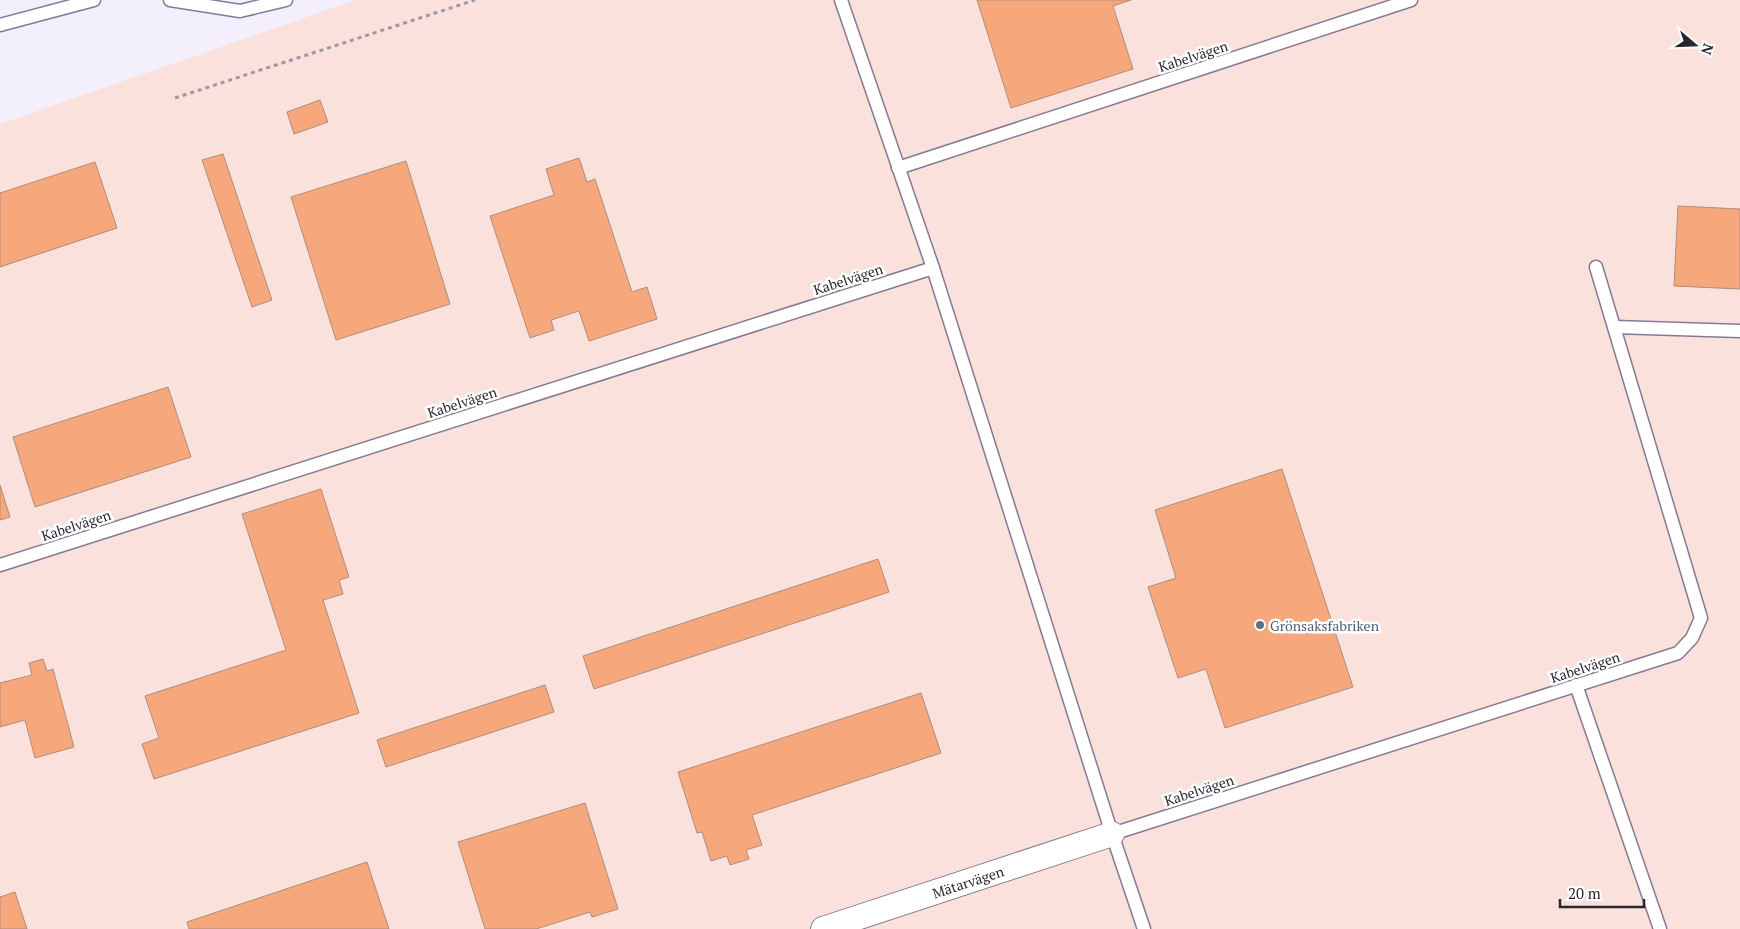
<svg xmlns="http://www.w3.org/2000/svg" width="1740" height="929" font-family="'PT Serif',serif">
	<rect width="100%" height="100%" fill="#f3effc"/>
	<polygon fill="#fbe1dc" points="356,0 1740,0 1740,929 0,929 0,124"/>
	<g fill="#f6a87c" stroke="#ac8d7d">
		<polygon points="977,0 1131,0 1113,6 1133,69 1011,108"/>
		<polygon points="320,100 328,122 294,134 287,112"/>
		<polygon points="223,154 272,300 252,307 202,160"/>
		<polygon points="579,158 587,182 595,179 632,292 647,287 657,319 589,341 579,311 551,320 554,330 530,338 490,216 554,195 546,169"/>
		<polygon points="406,161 450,304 336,340 291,197"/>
		<polygon points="95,162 117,228 0,267 0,193"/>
		<polygon points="1678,206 1740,209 1740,289 1674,286"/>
		<polygon points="168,387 191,457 35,507 13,437"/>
		<polygon points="1282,469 1353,687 1225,728 1206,669 1178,678 1148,587 1176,578 1155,510"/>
		<polygon points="0,485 10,517 0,520"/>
		<polygon points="321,489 349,577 339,580 343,594 323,600 359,713 154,779 142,744 159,738 145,696 286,650 242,514"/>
		<polygon points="878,559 889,592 594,689 583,656"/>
		<polygon points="43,659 47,671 53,669 74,747 35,758 25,720 0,727 0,683 32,675 29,663"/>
		<polygon points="545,685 554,712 386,767 377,740"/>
		<polygon points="921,693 941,753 752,815 762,845 746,850 749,859 730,865 727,856 711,861 702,832 697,833 678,772"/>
		<polygon points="585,803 618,909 592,917 590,912 536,929 485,929 458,842"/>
		<polygon points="367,862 389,929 189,929 187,922"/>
		<polygon points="15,892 27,929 0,929 0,897"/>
	</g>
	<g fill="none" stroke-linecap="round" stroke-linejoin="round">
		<defs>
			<g id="lane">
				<polyline points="170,0 240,11 286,0"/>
				<polyline points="841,0 933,268 1112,834 1144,929"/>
				<polyline points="0,25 94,0"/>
				<polyline points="898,168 1411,0"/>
				<polyline points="1614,327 1740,331"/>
				<polyline points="0,565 933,268"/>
				<polyline points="1576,685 1660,929"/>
				<polyline points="1112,834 1678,653 1692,638 1701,618 1596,267"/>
			</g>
			<polyline id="street" points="823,929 1112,834"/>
		</defs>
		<use href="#lane" stroke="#837a96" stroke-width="15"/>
		<use href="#street" stroke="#837a96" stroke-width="26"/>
		<polyline stroke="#9c98a4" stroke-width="3" stroke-dasharray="4 4" stroke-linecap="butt" points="175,98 475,0"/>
		<use href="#lane" stroke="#fff" stroke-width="12"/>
		<use href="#street" stroke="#fff" stroke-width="24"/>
	</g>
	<circle fill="#5c6f8a" stroke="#fff" stroke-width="2" cx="1260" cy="625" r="5"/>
	<g text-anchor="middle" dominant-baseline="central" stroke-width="5" stroke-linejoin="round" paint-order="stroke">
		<g font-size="14" fill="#292530" stroke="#fff">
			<text transform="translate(1193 56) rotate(-18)">Kabelvägen</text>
			<text transform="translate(848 279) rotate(-18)">Kabelvägen</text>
			<text transform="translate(462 402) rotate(-18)">Kabelvägen</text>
			<text transform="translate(76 525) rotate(-18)">Kabelvägen</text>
			<text transform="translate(1585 667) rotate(-18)">Kabelvägen</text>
			<text transform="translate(1199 790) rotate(-18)">Kabelvägen</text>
			<text transform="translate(968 882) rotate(-18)">Mätarvägen</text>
		</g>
		<g font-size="14" fill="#4e5e75" stroke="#fff" text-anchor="start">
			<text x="1270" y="625">Grönsaksfabriken</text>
		</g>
	</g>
	<g transform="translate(1695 45) rotate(109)" stroke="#ffffff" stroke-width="4" paint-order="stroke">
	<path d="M0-4L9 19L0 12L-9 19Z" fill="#292530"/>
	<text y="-8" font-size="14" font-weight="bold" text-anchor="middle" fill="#292530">N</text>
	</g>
	<path d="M1560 899v8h84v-8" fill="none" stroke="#292530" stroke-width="2.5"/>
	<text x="1568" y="899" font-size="15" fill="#292530" stroke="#ffffff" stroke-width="4" paint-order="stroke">20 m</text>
</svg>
